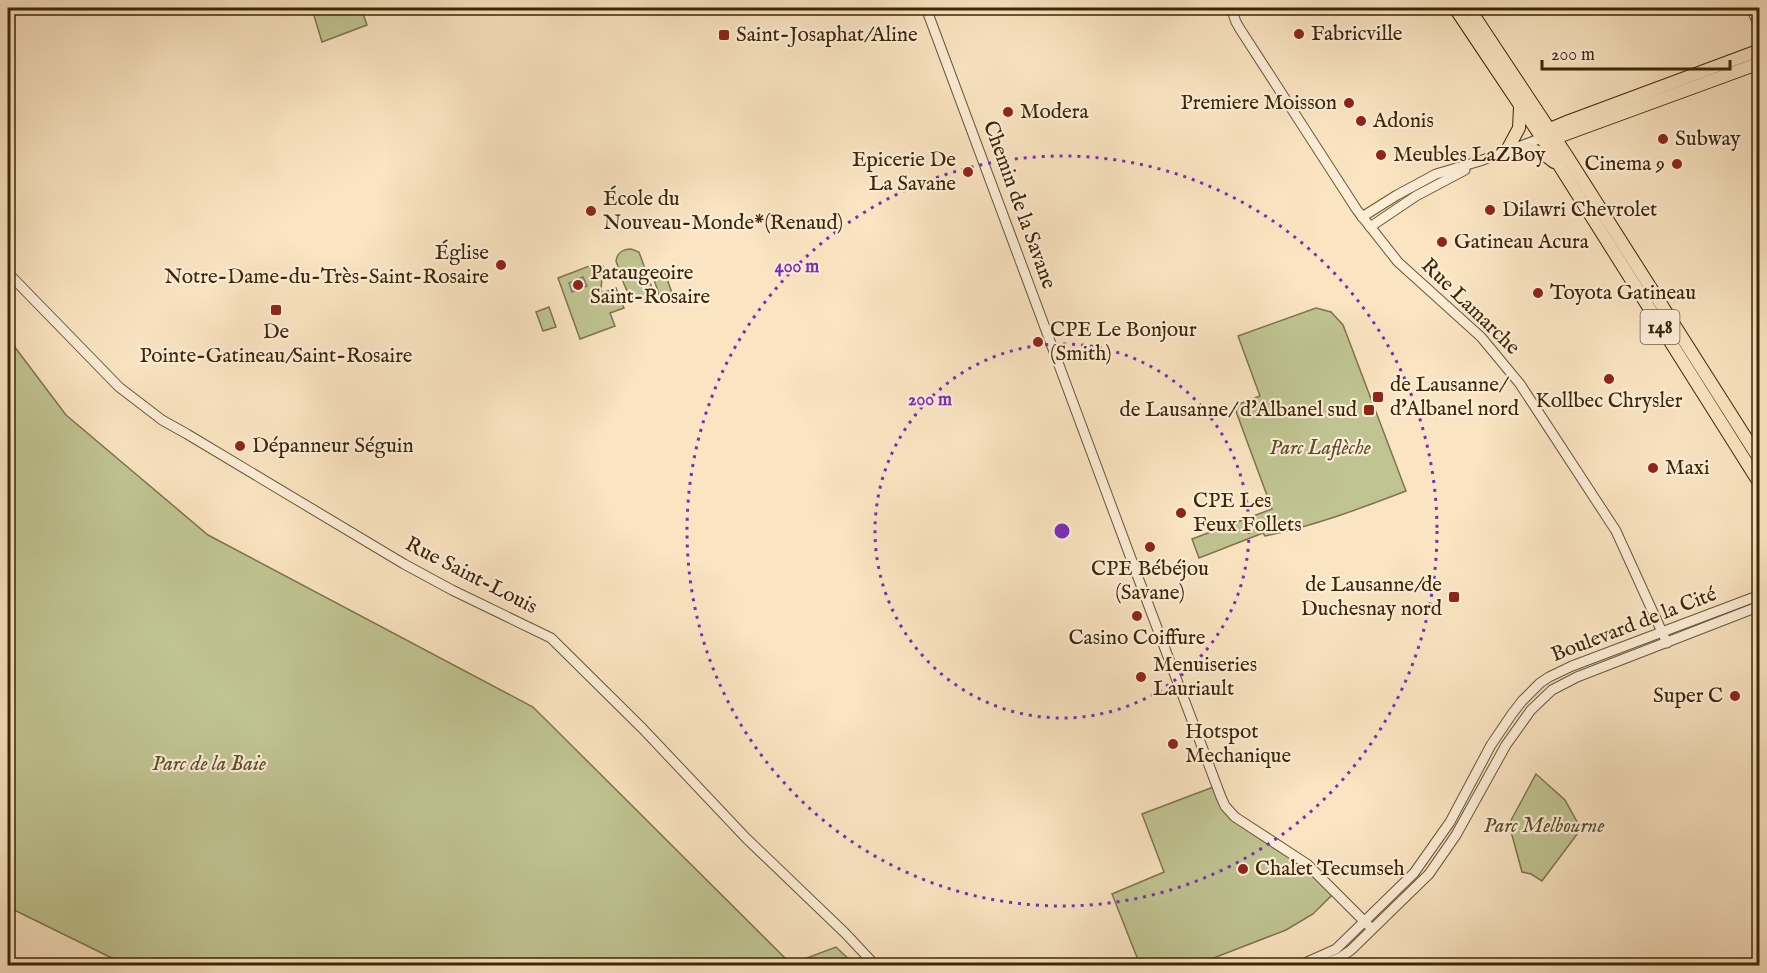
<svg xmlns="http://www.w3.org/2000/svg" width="1767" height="973" font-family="'IM FELL English',serif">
	<rect width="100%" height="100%" fill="#fae4c1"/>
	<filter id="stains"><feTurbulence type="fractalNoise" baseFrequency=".00333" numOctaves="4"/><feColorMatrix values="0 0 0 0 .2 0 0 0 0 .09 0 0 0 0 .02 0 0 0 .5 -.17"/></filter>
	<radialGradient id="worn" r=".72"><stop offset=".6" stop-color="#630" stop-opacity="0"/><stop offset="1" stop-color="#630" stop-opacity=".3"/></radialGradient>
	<g fill="#c0c492" stroke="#7e754c" stroke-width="1.5">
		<polygon points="305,8 361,8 367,25 322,42 312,9 306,10"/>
		<path d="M 631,249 L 639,252 L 652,288 L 649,297 C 627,311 622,276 616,261 C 617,253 623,249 631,249 Z"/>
		<polygon points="592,265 603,266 601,289 602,293 616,288 624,308 610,313 615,326 580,339 558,278"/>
		<polygon points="665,273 672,293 660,297 653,277"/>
		<polygon points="549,307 556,327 543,331 536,312"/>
		<path d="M 1316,308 L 1331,312 L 1343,325 L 1406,491 C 1359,509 1314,526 1265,536 L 1263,533 L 1199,558 L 1192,539 L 1272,509 L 1234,406 L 1260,396 L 1238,336 Z"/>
		<polygon points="8,338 66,415 208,535 533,707 791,964 836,947 855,965 126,965 8,907"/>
		<polygon points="1536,774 1565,800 1581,829 1542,881 1531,874 1522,872 1509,824"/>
		<polygon points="1216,786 1225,806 1276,844 1335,892 1313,914 1286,930 1193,966 1140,965 1112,894 1164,872 1142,814"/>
	</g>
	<polygon fill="#9fbeb9" stroke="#778171" stroke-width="1.5" points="583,277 587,286 572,292 569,283"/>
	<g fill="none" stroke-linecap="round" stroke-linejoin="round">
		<defs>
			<g id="minor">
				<polyline points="926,8 1139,580 1221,797 1225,806 1235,817 1307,864 1372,929"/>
				<polyline points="1231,8 1236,22 1240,29 1357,210 1398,262 1481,337 1520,384 1616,531 1667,643"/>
				<polyline points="1751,8 1760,28"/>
				<polyline points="1362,217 1397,195 1436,174 1480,161 1542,138"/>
				<polyline points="1370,227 1416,196 1465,170"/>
				<polyline points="8,273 119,387 162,420 187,434 404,564 452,590 551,638 643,729 746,838 845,933 876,966"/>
				<polyline points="8,964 11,966"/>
				<polyline points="1298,966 1336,949 1414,873 1450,822 1491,745 1512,714 1522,701 1540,683 1549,677 1572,666 1760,595"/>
				<polyline points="1320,966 1341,957 1351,950 1429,874 1456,835 1506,745 1531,710 1552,690 1577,677 1760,606"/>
			</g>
			<g id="major">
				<polyline points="1455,8 1542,138 1760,484"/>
				<polyline points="1469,8 1567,156 1760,460"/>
				<polyline points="1546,133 1550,129 1569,121 1760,50"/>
				<polyline points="1549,138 1555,138 1760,63"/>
				<path d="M 1517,148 C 1532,148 1542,152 1554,162"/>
				<polyline points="1506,152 1519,128 1520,107"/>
			</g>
		</defs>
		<use href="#minor" stroke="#6b5634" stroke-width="11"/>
		<use href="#major" stroke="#3b2605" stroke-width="14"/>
		<use href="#minor" stroke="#fcedd7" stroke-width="9"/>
		<use href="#major" stroke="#fae4c1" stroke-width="12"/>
	</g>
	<g fill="none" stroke="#7b2cbf" stroke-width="3" stroke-dasharray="3 6">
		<circle cx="1062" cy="531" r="187"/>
		<circle cx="1062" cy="531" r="375"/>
	</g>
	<g fill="#8f2418" stroke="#fcedd7" stroke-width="2">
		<circle cx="1299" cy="34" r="6"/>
		<rect x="718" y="29" width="12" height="12" rx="3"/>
		<circle cx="1349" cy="103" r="6"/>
		<circle cx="1008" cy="112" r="6"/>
		<circle cx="1361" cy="121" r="6"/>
		<circle cx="1663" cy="139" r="6"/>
		<circle cx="1381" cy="155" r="6"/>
		<circle cx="1677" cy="164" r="6"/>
		<circle cx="968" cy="172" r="6"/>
		<circle cx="1490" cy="210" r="6"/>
		<circle cx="591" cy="211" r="6"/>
		<circle cx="1442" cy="242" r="6"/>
		<circle cx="501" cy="265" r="6"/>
		<circle cx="578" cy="285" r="6"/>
		<circle cx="1538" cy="293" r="6"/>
		<rect x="270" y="304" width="12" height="12" rx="3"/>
		<circle cx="1038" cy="342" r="6"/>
		<circle cx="1609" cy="379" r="6"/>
		<rect x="1372" y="391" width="12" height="12" rx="3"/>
		<rect x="1363" y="404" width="12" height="12" rx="3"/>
		<circle cx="240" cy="446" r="6"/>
		<circle cx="1653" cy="468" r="6"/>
		<circle cx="1181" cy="513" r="6"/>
		<circle cx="1150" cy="547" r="6"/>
		<rect x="1448" y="591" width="12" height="12" rx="3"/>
		<circle cx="1137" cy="616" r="6"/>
		<circle cx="1141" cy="677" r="6"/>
		<circle cx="1735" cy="696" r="6"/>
		<circle cx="1173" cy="744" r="6"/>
		<circle cx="1243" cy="869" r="6"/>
	</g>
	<g text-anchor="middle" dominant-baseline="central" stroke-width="4.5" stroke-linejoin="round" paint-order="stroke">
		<rect fill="#fcedd7" stroke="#756244" stroke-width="1.5" x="1640.5" y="310" width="39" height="34" rx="4.5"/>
		<g font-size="20" font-weight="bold" fill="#3b2605">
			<text x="1660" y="327">148</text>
		</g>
		<g font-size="21" fill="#3b2605" stroke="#fcedd7" text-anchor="start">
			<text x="1311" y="34">Fabricville</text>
			<text x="736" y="35">Saint-Josaphat/Aline</text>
			<text x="1337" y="103" text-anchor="end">Premiere Moisson</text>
			<text x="1020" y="112">Modera</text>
			<text x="1373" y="121">Adonis</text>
			<text x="1675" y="139">Subway</text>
			<text x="1393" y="155">Meubles LaZBoy</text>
			<text x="956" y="160" text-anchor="end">Epicerie De<tspan x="956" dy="24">La Savane</tspan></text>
			<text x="1665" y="164" text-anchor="end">Cinema 9</text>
			<text x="603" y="199">École du<tspan x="603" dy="24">Nouveau-Monde*(Renaud)</tspan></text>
			<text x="1502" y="210">Dilawri Chevrolet</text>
			<text x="1454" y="242">Gatineau Acura</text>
			<text x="489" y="253" text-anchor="end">Église<tspan x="489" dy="24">Notre-Dame-du-Très-Saint-Rosaire</tspan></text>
			<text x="590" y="273">Pataugeoire<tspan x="590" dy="24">Saint-Rosaire</tspan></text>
			<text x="1550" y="293">Toyota Gatineau</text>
			<text x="1050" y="330">CPE Le Bonjour<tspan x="1050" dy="24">(Smith)</tspan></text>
			<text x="276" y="332" text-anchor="middle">De<tspan x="276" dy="24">Pointe-Gatineau/Saint-Rosaire</tspan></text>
			<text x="1390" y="385">de Lausanne/<tspan x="1390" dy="24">d'Albanel nord</tspan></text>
			<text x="1609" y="401" text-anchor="middle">Kollbec Chrysler</text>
			<text x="1357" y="410" text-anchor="end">de Lausanne/ d'Albanel sud</text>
			<text x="252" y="446">Dépanneur Séguin</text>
			<text x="1665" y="468">Maxi</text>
			<text x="1193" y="501">CPE Les<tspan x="1193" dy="24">Feux Follets</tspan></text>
			<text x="1150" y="569" text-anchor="middle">CPE Bébéjou<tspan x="1150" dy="24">(Savane)</tspan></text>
			<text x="1442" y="585" text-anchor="end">de Lausanne/de<tspan x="1442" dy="24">Duchesnay nord</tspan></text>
			<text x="1137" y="638" text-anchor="middle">Casino Coiffure</text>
			<text x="1153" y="665">Menuiseries<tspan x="1153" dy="24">Lauriault</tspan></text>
			<text x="1723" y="696" text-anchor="end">Super C</text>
			<text x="1185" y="732">Hotspot<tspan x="1185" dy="24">Mechanique</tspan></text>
			<text x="1255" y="869">Chalet Tecumseh</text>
		</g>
		<g font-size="21" fill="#3b2605" stroke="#fcedd7">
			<text transform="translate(1019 205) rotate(70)">Chemin de la Savane</text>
			<text transform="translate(1470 307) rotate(44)">Rue Lamarche</text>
			<text transform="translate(471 576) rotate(27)">Rue Saint-Louis</text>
			<text transform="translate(1634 625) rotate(-21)">Boulevard de la Cité</text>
		</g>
		<g font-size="21" font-style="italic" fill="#5c4e28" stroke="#fcedd7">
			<text x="1320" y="448">Parc Laflèche</text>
			<text x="209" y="764">Parc de la Baie</text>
			<text x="1544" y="826">Parc Melbourne</text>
		</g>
	</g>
	<circle cx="1062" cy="531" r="9" fill="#7b2cbf" stroke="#fcedd7" stroke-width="3"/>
	<g font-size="18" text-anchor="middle" font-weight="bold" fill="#7b2cbf" stroke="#fcedd7" stroke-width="4.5" stroke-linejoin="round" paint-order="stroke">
		<text x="797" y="272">400 m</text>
		<text x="930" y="405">200 m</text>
	</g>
	<rect width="1767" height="973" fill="none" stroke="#fae4c1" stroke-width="30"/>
	<rect x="9" y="9" width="1749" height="955" fill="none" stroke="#3b2605" stroke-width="3"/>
	<rect x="15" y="15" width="1737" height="943" fill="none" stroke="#3b2605" stroke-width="1.5"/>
	<path d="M1542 60v9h188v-9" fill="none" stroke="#3b2605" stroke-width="3"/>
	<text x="1551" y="60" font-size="18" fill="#3b2605" stroke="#fcedd7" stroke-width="4.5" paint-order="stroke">200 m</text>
	<rect width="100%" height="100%" filter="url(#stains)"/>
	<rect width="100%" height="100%" fill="url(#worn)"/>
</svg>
